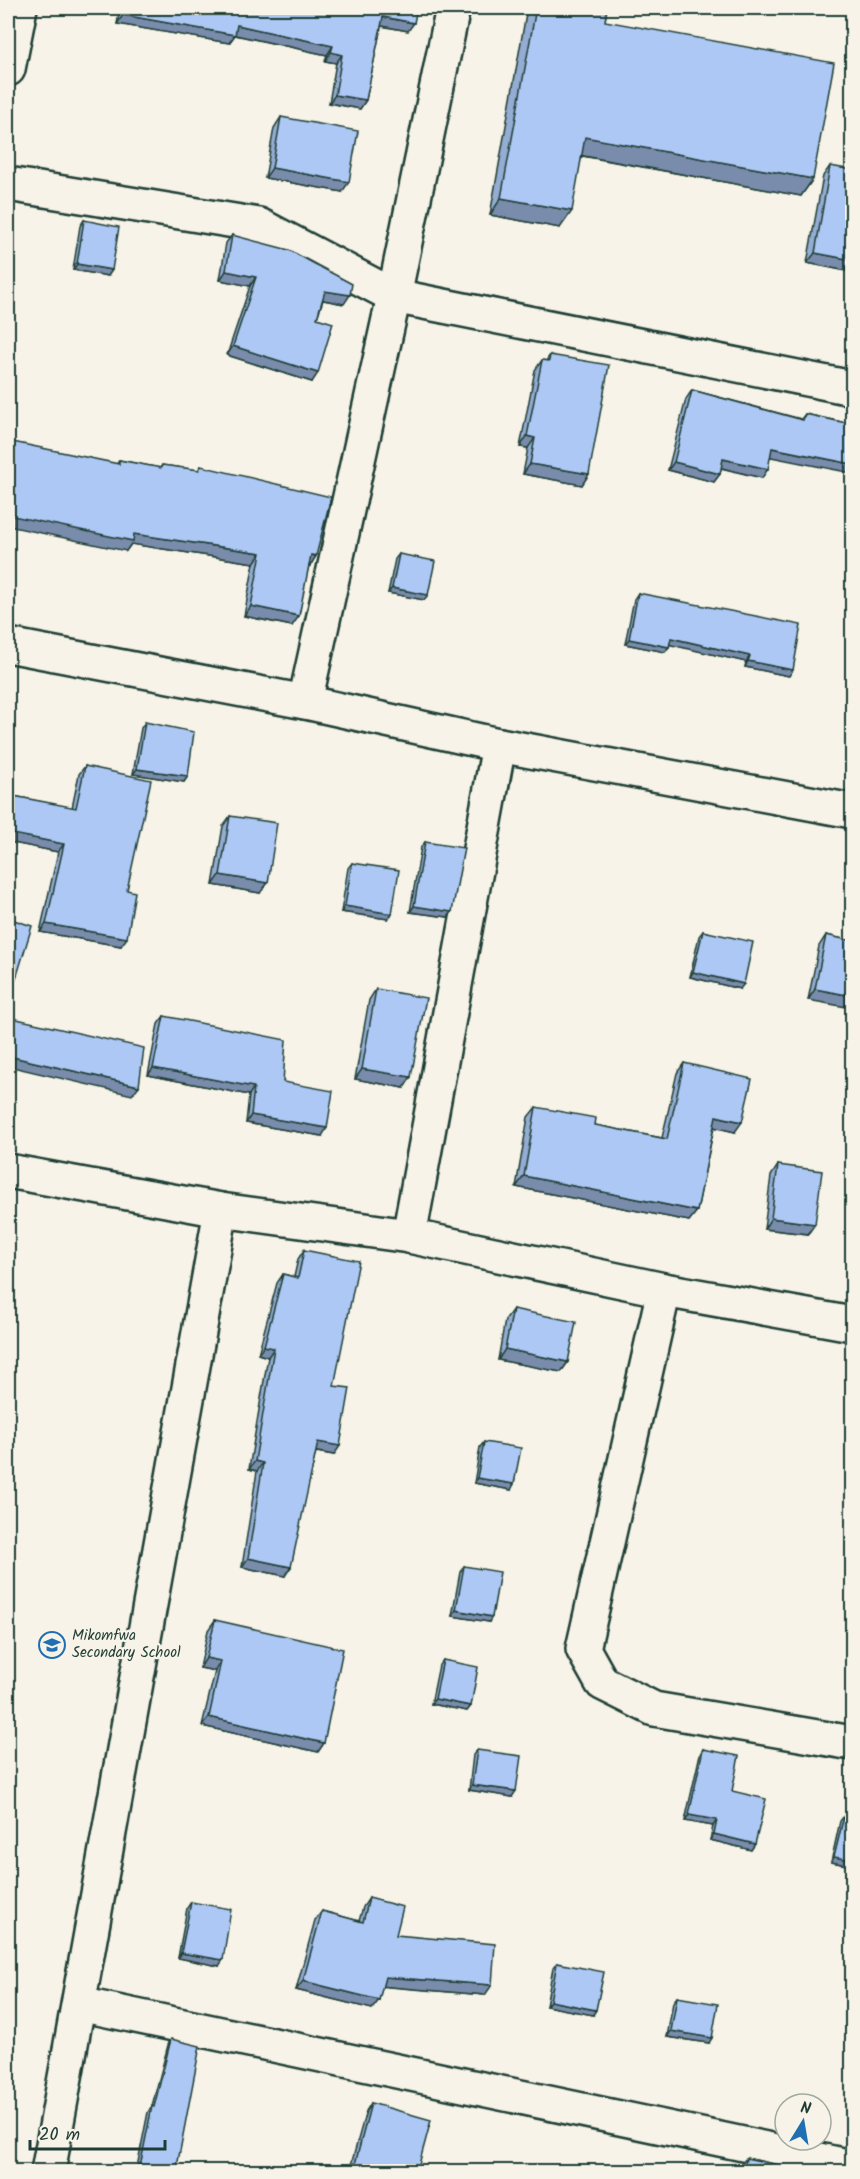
<svg xmlns="http://www.w3.org/2000/svg" width="860" height="2179" font-family="Kalam,sans-serif">
	<rect width="100%" height="100%" fill="#f7f3e8"/>
	<filter id="ink" filterUnits="userSpaceOnUse"><feTurbulence type="fractalNoise" baseFrequency=".0167" numOctaves="2"/><feDisplacementMap in="SourceGraphic" scale="12" xChannelSelector="R" yChannelSelector="G"/><feConvolveMatrix kernelMatrix="1 2 1 2 8 2 1 2 1" color-interpolation-filters="sRGB"/></filter>
	<g filter="url(#ink)">
		<g fill="none" stroke-linecap="round" stroke-linejoin="round">
			<defs>
				<g id="minor">
					<polyline points="8,69 20,8"/>
					<polyline points="8,184 259,225 394,296 852,388"/>
					<polyline points="8,645 305,702 499,745 852,811"/>
					<polyline points="305,702 394,296 453,8"/>
					<polyline points="8,1171 221,1210 409,1236 664,1290 852,1324"/>
					<polyline points="409,1236 499,745"/>
					<polyline points="664,1290 583,1649 602,1683 654,1709 852,1743"/>
					<polyline points="79,2004 852,2167"/>
					<polyline points="48,2172 221,1210"/>
				</g>
			</defs>
			<use href="#minor" stroke="#1f3d34" stroke-width="38"/>
			<use href="#minor" stroke="#f7f3e8" stroke-width="33"/>
		</g>
		<g fill="#95acd3" stroke="#1f3d34" stroke-width="1.5">
			<polygon points="120,8 417,8 408,31 381,26 366,100 360,109 329,103 336,63 325,61 327,55 235,35 229,43 117,24"/>
			<polygon points="527,8 607,8 605,21 813,179 801,196 582,156 560,228 490,215"/>
			<polygon points="281,117 342,192 265,178 274,128"/>
			<polygon points="830,166 852,272 807,263 823,176"/>
			<polygon points="84,220 112,270 108,276 73,270 80,226"/>
			<polygon points="232,235 344,304 323,300 317,318 312,382 227,355 250,286 220,280 226,243"/>
			<polygon points="550,355 589,474 582,485 523,474 528,448 520,447 535,370 542,360 546,361"/>
			<polygon points="692,390 801,419 805,414 851,424 770,457 762,478 721,468 720,474 714,482 668,470 686,399"/>
			<polygon points="119,460 160,468 162,465 198,470 201,466 316,556 310,566 309,566 292,626 244,616 254,563 131,544 126,551 117,464"/>
			<polygon points="399,554 424,600 388,593 395,559"/>
			<polygon points="638,593 789,676 745,667 746,662 669,644 665,652 625,644 634,599"/>
			<polygon points="145,722 188,776 184,782 133,774 141,728"/>
			<polygon points="85,766 127,890 121,946 40,932 58,852 8,842 8,795 72,808 79,774"/>
			<polygon points="230,816 260,893 213,885 223,826"/>
			<polygon points="425,842 452,912 448,917 410,912 421,847"/>
			<polygon points="352,863 392,914 388,919 341,912 348,868"/>
			<polygon points="703,931 740,989 690,977 699,936"/>
			<polygon points="826,935 852,941 808,1000 819,946"/>
			<polygon points="376,989 404,1088 355,1079 369,1000"/>
			<polygon points="164,1016 283,1082 322,1136 246,1123 249,1095 148,1075 158,1024"/>
			<polygon points="684,1063 735,1132 714,1127 697,1211 689,1221 516,1187 528,1117 536,1107 595,1125 662,1138 677,1073"/>
			<polygon points="778,1165 808,1234 764,1229 771,1176"/>
			<polygon points="304,1250 334,1386 334,1455 316,1452 285,1576 242,1567 257,1471 249,1469 268,1357 258,1354 277,1283 283,1274 294,1277 298,1259"/>
			<polygon points="513,1309 568,1362 561,1372 498,1360 505,1320"/>
			<polygon points="484,1442 511,1490 474,1483 480,1447"/>
			<polygon points="464,1566 489,1622 452,1616 460,1572"/>
			<polygon points="215,1620 324,1743 318,1752 202,1726 215,1671 200,1668 208,1630"/>
			<polygon points="443,1660 471,1706 467,1711 431,1704 439,1665"/>
			<polygon points="703,1749 732,1791 755,1844 751,1850 710,1840 713,1826 685,1821 700,1754"/>
			<polygon points="477,1750 512,1797 469,1790 473,1755"/>
			<polygon points="844,1816 852,1866 831,1862 840,1821"/>
			<polygon points="369,1898 396,1935 485,1995 382,1986 379,2000 372,2009 296,1990 315,1920 322,1911 359,1921 363,1907"/>
			<polygon points="191,1902 219,1966 178,1958 187,1908"/>
			<polygon points="557,1963 593,2015 546,2006 553,1968"/>
			<polygon points="677,1997 709,2043 667,2037 673,2002"/>
			<polygon points="171,2039 176,2172 136,2172 148,2112 152,2106 168,2045"/>
			<polygon points="371,2103 417,2172 349,2172 366,2111"/>
			<polygon points="746,2158 812,2172 741,2172 742,2163"/>
		</g>
		<g fill="#798cac" stroke="#1f3d34" stroke-width="1.5">
			<polygon points="123,15 235,35 229,43 117,24"/>
			<polygon points="383,17 414,23 408,31 377,25"/>
			<polygon points="237,25 333,46 327,55 231,34"/>
			<polygon points="331,52 342,55 336,63 325,61"/>
			<polygon points="335,95 366,100 360,109 329,103"/>
			<polygon points="585,137 813,179 801,196 573,154"/>
			<polygon points="272,168 349,182 342,192 265,178"/>
			<polygon points="501,198 572,211 560,228 490,215"/>
			<polygon points="815,253 852,260 852,272 807,263"/>
			<polygon points="77,264 112,270 108,276 73,270"/>
			<polygon points="226,271 256,277 250,286 220,280"/>
			<polygon points="325,291 350,295 344,304 319,299"/>
			<polygon points="233,346 318,373 312,382 227,355"/>
			<polygon points="527,436 535,438 528,448 520,447"/>
			<polygon points="772,448 852,464 852,473 766,456"/>
			<polygon points="723,459 768,469 762,478 718,467"/>
			<polygon points="674,462 720,474 714,482 668,470"/>
			<polygon points="530,464 589,474 582,485 523,474"/>
			<polygon points="8,515 134,534 261,553 254,563 131,544 126,551 8,526"/>
			<polygon points="311,555 316,556 310,566 304,565"/>
			<polygon points="392,588 428,595 424,600 388,593"/>
			<polygon points="251,606 299,616 292,626 244,616"/>
			<polygon points="671,638 750,656 746,662 667,644"/>
			<polygon points="629,639 669,647 665,652 625,644"/>
			<polygon points="748,661 793,670 789,676 745,667"/>
			<polygon points="137,769 188,776 184,782 133,774"/>
			<polygon points="8,833 64,844 58,852 8,842"/>
			<polygon points="220,875 268,883 260,893 213,885"/>
			<polygon points="345,906 392,914 388,919 341,912"/>
			<polygon points="414,906 452,912 448,917 410,912"/>
			<polygon points="46,924 127,938 121,946 40,932"/>
			<polygon points="693,972 744,984 740,989 690,977"/>
			<polygon points="815,989 852,996 852,1008 808,1000"/>
			<polygon points="8,1056 139,1086 132,1095 8,1066"/>
			<polygon points="153,1068 254,1087 249,1095 148,1075"/>
			<polygon points="362,1069 411,1077 404,1088 355,1079"/>
			<polygon points="251,1115 327,1128 322,1136 246,1123"/>
			<polygon points="716,1116 742,1122 735,1132 709,1126"/>
			<polygon points="524,1176 697,1211 689,1221 516,1187"/>
			<polygon points="771,1218 815,1224 808,1234 764,1229"/>
			<polygon points="264,1346 274,1348 268,1357 258,1354"/>
			<polygon points="505,1349 568,1362 561,1372 498,1360"/>
			<polygon points="318,1442 340,1446 334,1455 312,1451"/>
			<polygon points="255,1461 263,1463 257,1471 249,1469"/>
			<polygon points="477,1478 514,1484 511,1490 474,1483"/>
			<polygon points="248,1558 291,1567 285,1576 242,1567"/>
			<polygon points="456,1610 492,1617 489,1622 452,1616"/>
			<polygon points="206,1658 221,1661 215,1671 200,1668"/>
			<polygon points="435,1699 471,1706 467,1711 431,1704"/>
			<polygon points="209,1717 324,1743 318,1752 202,1726"/>
			<polygon points="472,1785 516,1791 512,1797 469,1790"/>
			<polygon points="689,1815 717,1820 713,1826 685,1821"/>
			<polygon points="714,1834 755,1844 751,1850 710,1840"/>
			<polygon points="834,1857 852,1860 852,1866 831,1862"/>
			<polygon points="181,1953 223,1960 219,1966 178,1958"/>
			<polygon points="385,1977 492,1985 485,1995 378,1986"/>
			<polygon points="303,1981 379,2000 372,2009 296,1990"/>
			<polygon points="550,2001 596,2010 593,2015 546,2006"/>
			<polygon points="671,2031 712,2038 709,2043 667,2037"/>
		</g>
		<g fill="#adc8f5" stroke="#1f3d34" stroke-width="1.5">
			<polygon points="124,8 417,8 414,23 383,17 366,100 335,95 342,55 331,52 333,46 237,25 235,35 123,15"/>
			<polygon points="536,8 607,8 605,21 834,63 813,179 585,137 572,211 501,198"/>
			<polygon points="281,117 358,131 349,182 272,168"/>
			<polygon points="830,166 852,170 852,260 815,253"/>
			<polygon points="84,220 119,227 112,270 77,264"/>
			<polygon points="232,235 289,250 352,284 350,295 325,291 317,318 333,323 318,373 233,346 256,277 226,271"/>
			<polygon points="550,355 609,365 589,474 530,464 535,438 527,436 542,360 549,361"/>
			<polygon points="692,390 803,420 805,414 851,424 850,432 852,433 852,464 772,448 768,469 723,459 720,474 674,462"/>
			<polygon points="8,441 119,464 119,460 161,468 162,465 199,470 201,466 331,497 316,556 311,555 299,616 251,606 261,553 134,534 133,541 8,515"/>
			<polygon points="399,554 435,561 428,595 392,588"/>
			<polygon points="638,593 801,625 793,670 748,661 750,656 671,638 669,647 629,639"/>
			<polygon points="145,722 194,732 188,776 137,769"/>
			<polygon points="85,766 151,780 127,890 135,892 127,938 46,924 64,844 8,833 8,795 76,808"/>
			<polygon points="230,816 277,823 268,883 220,875"/>
			<polygon points="425,842 464,848 452,912 414,906"/>
			<polygon points="352,863 399,870 392,914 345,906"/>
			<polygon points="8,918 32,926 8,1005"/>
			<polygon points="703,931 753,942 744,984 693,972"/>
			<polygon points="826,935 852,941 852,996 815,989"/>
			<polygon points="376,989 426,998 411,1077 362,1069"/>
			<polygon points="164,1016 286,1040 283,1082 333,1091 327,1128 251,1115 254,1087 153,1068"/>
			<polygon points="8,1017 144,1048 139,1086 8,1056"/>
			<polygon points="684,1063 752,1079 742,1122 716,1116 697,1211 524,1176 536,1107 596,1118 595,1125 667,1139"/>
			<polygon points="778,1165 822,1171 815,1224 771,1218"/>
			<polygon points="304,1250 359,1261 334,1386 350,1388 340,1446 318,1442 291,1567 248,1558 263,1463 255,1461 274,1348 264,1346 283,1274 298,1278"/>
			<polygon points="513,1309 576,1322 568,1362 505,1349"/>
			<polygon points="484,1442 521,1448 514,1484 477,1478"/>
			<polygon points="464,1566 500,1572 492,1617 456,1610"/>
			<polygon points="215,1620 343,1649 324,1743 209,1717 221,1661 206,1658"/>
			<polygon points="443,1660 478,1667 471,1706 435,1699"/>
			<polygon points="703,1749 739,1756 732,1791 766,1799 755,1844 714,1834 717,1820 689,1815"/>
			<polygon points="477,1750 521,1756 516,1791 472,1785"/>
			<polygon points="844,1816 852,1818 852,1860 834,1857"/>
			<polygon points="369,1898 403,1907 396,1935 495,1944 492,1985 385,1977 379,2000 303,1981 322,1911 363,1922"/>
			<polygon points="191,1902 231,1909 223,1960 181,1953"/>
			<polygon points="557,1963 604,1972 596,2010 550,2001"/>
			<polygon points="677,1997 718,2004 712,2038 671,2031"/>
			<polygon points="171,2039 200,2046 176,2172 139,2172 152,2106 154,2107"/>
			<polygon points="371,2103 431,2120 417,2172 353,2172"/>
			<polygon points="746,2158 812,2172 744,2172"/>
		</g>
	</g>
	<defs>
		<symbol id="school-ring" viewBox="-11 -11 22 22"><circle r="9.5" fill="#f7f3e8" stroke="#1f6fb2" stroke-width="1.5"/><path d="M0-5L7-2L0 1L-7-2ZM-4 1L0 2.5L4 1V4Q0 6-4 4Z" fill="#1f6fb2"/></symbol>
	</defs>
	<g fill-rule="evenodd">
		<use href="#school-ring" x="37" y="1630" width="30" height="30"/>
	</g>
	<g text-anchor="middle" dominant-baseline="central" stroke-width="4.5" stroke-linejoin="round" paint-order="stroke">
		<g font-size="15" fill="#1f3d34" stroke="#f7f3e8" text-anchor="start">
			<text x="72" y="1636">Mikomfwa<tspan x="72" dy="17">Secondary School</tspan></text>
		</g>
	</g>
	<rect width="860" height="2179" fill="none" stroke="#f7f3e8" stroke-width="30"/>
	<rect x="15" y="15" width="830" height="2149" fill="none" stroke="#1f3d34" stroke-width="2" filter="url(#ink)"/>
	<g transform="translate(803 2122) rotate(11)"><circle r="28" fill="#f7f3e8" stroke="#a1aaa0" stroke-width="1.5"/>
	<path d="M0-4.5L10 22L0 15L-10 22Z" fill="#1f6fb2"/>
	<text y="-9" font-size="16" font-weight="bold" text-anchor="middle" fill="#1f3d34">N</text>
	</g>
	<path d="M30 2140v9h135v-9" fill="none" stroke="#1f3d34" stroke-width="3"/>
	<text x="39" y="2140" font-size="18" fill="#1f3d34" stroke="#f7f3e8" stroke-width="4.5" paint-order="stroke">20 m</text>
</svg>
